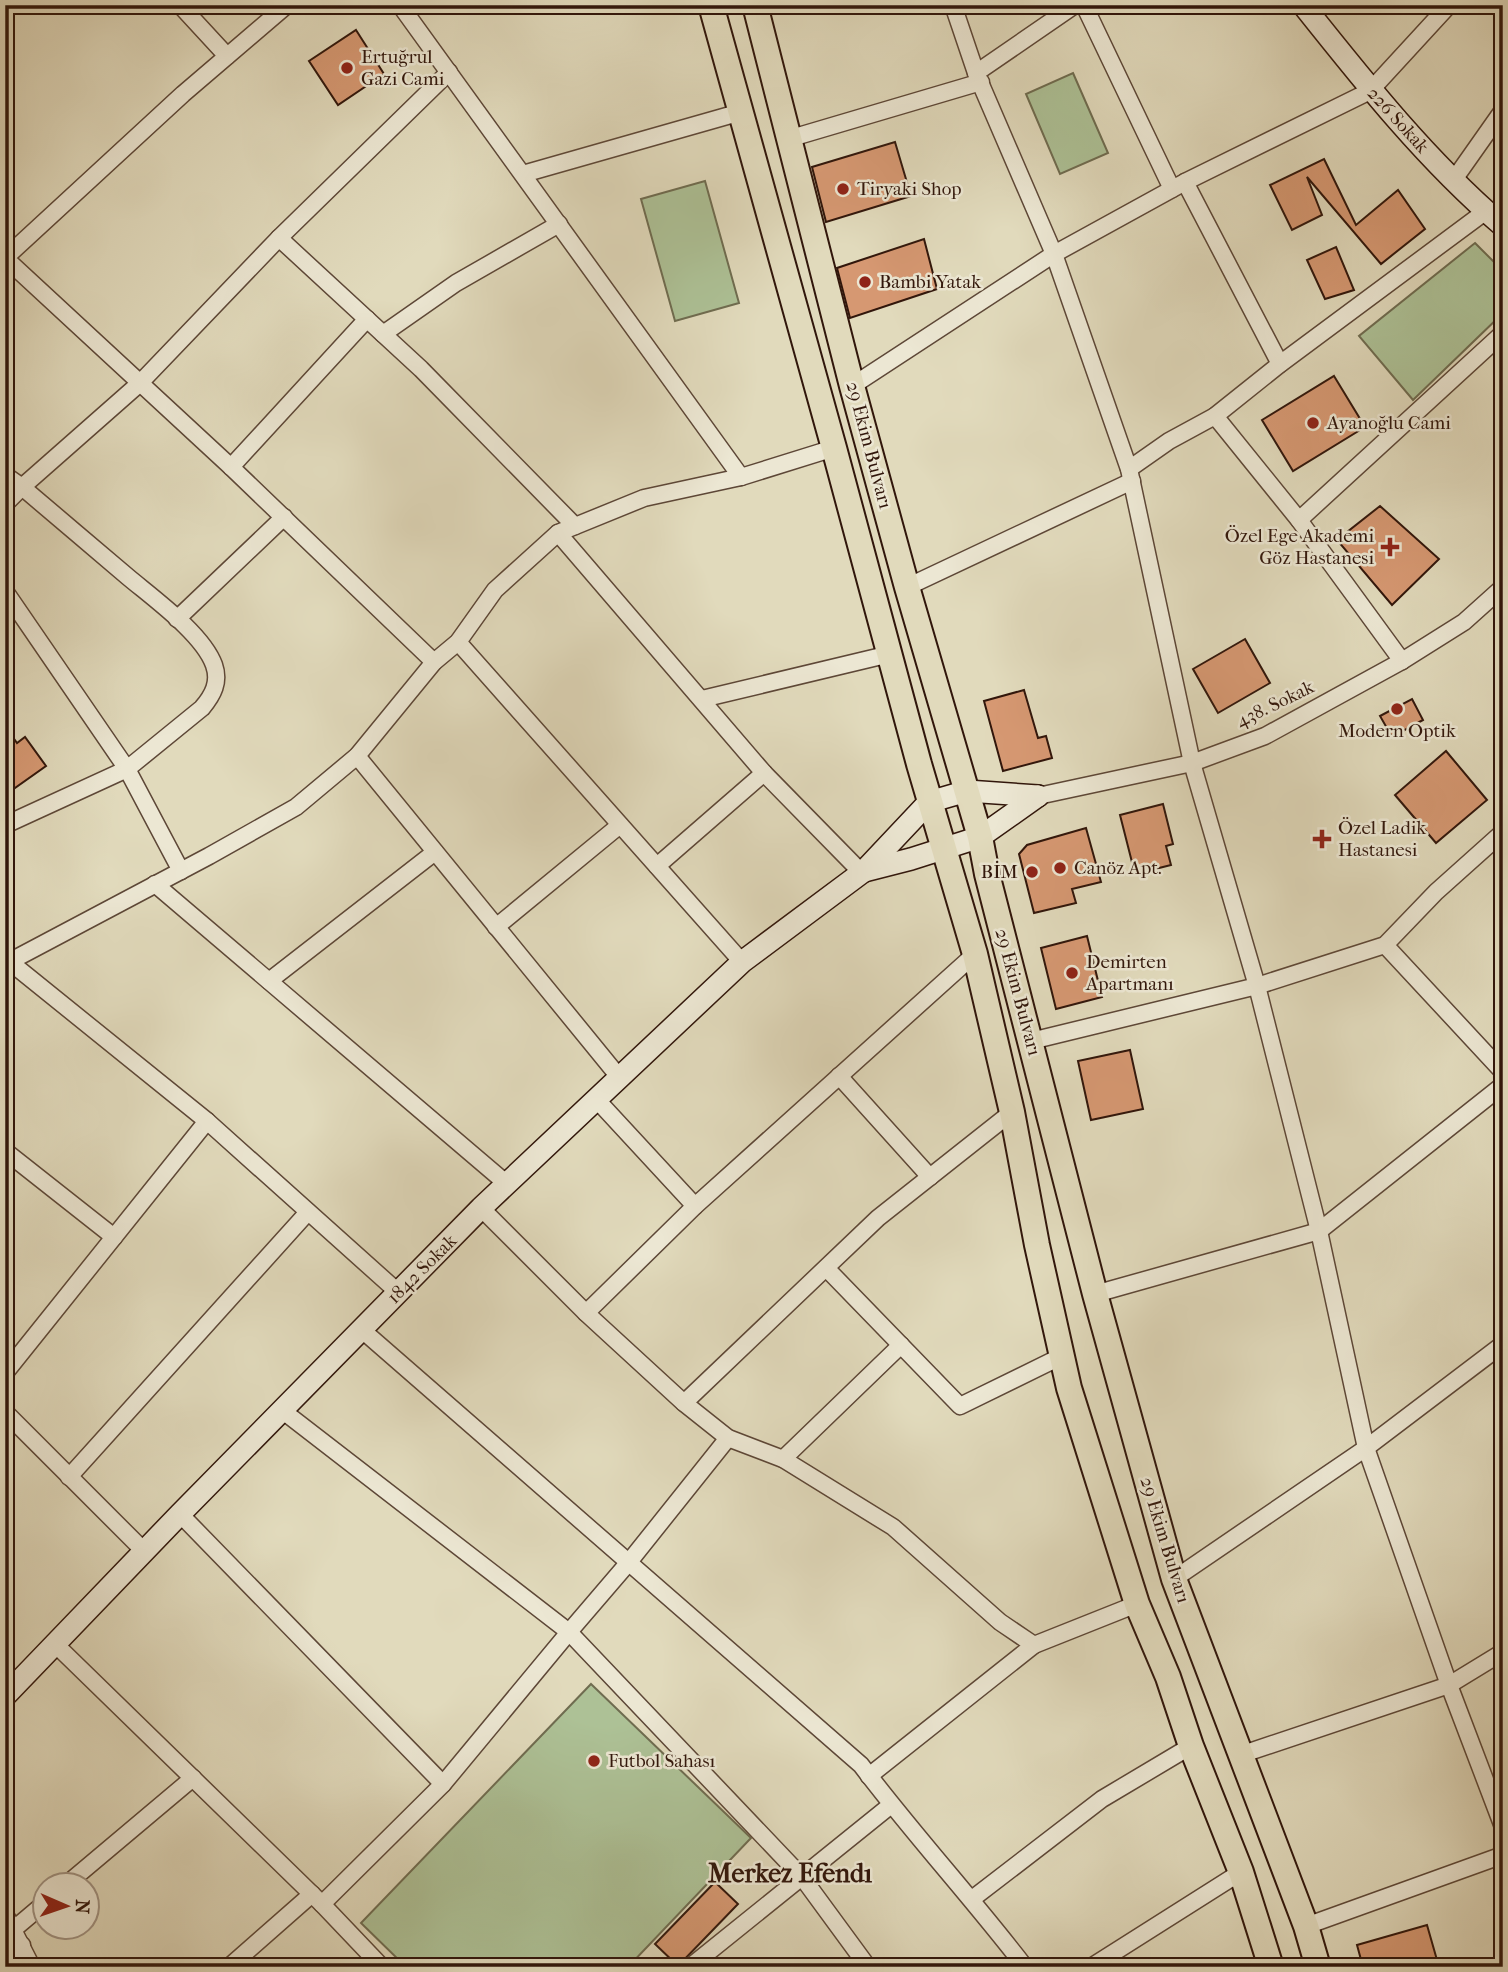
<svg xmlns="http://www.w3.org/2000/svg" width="1508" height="1972" font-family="'IM FELL French Canon',serif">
	<rect width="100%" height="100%" fill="#e1dabc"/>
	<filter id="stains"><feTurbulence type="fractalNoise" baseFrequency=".00286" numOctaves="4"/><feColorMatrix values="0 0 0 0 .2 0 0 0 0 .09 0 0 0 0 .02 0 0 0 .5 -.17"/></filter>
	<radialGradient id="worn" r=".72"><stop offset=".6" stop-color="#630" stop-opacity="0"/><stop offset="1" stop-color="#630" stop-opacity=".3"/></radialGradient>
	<g fill="#adc196" stroke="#6f6c50" stroke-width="2">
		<polygon points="1073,73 1108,153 1060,174 1026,94"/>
		<polygon points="705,181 739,303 675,321 641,199"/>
		<polygon points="1475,243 1503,271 1503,313 1413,400 1359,336"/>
		<polygon points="591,1684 751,1838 628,1967 406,1967 361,1923"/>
	</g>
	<g fill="#d69872" stroke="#31160b" stroke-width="2">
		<polygon points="356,30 384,74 338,105 309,61"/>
		<polygon points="895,142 911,196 826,222 812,167"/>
		<polygon points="1324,159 1356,225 1398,190 1425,229 1381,264 1307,177 1322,215 1292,230 1270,185"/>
		<polygon points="924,239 937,289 850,318 837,268"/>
		<polygon points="1336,247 1354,290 1325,299 1307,260"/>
		<polygon points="1334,376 1365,427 1293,471 1262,420"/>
		<polygon points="1380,506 1439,559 1392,605 1337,540"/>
		<polygon points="1245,639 1270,683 1218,713 1193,669"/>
		<polygon points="1024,690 1038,738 1046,736 1052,758 1003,771 984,701"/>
		<polygon points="1412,699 1423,720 1392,737 1380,716"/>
		<polygon points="5,726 17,743 25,737 46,766 5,795"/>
		<polygon points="1446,751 1487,800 1436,843 1395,795"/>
		<polygon points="1163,804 1173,844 1166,846 1171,865 1135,874 1120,815"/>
		<polygon points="1086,828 1101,882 1072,889 1076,903 1034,913 1019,854 1027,845"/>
		<polygon points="1087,936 1102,997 1056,1009 1041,948"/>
		<polygon points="1130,1050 1143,1109 1091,1120 1078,1061"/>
		<polygon points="715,1882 738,1904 678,1966 655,1944"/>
		<polygon points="1427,1925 1439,1967 1363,1967 1357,1945"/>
	</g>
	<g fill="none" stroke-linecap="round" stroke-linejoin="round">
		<defs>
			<g id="street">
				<polyline points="180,5 227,56"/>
				<polyline points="287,5 183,94 5,258 231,467 434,662"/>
				<polyline points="400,5 741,477"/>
				<polyline points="953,5 976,73 1054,254 1129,469 1192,763 1257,986 1319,1231 1366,1448 1449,1685 1503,1827"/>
				<polyline points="1084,5 1172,189"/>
				<polyline points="976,73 1075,5"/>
				<polyline points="788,139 981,82"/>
				<polyline points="523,174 741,112"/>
				<polyline points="1453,181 1503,110"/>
				<polyline points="1185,182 1280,364"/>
				<polyline points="279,238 421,369 575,526"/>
				<polyline points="383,334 456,283 559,224"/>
				<polyline points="852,386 1054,254 1185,182 1370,91 1449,5"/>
				<polyline points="1215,416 1299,520 1402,661"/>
				<polyline points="231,467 367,319"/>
				<polyline points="1129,469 1169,441 1215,416 1280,364 1486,211"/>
				<polyline points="5,475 22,487 140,383 279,238 449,72"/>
				<polyline points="5,504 22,487"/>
				<polyline points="1299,520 1503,333"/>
				<polyline points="558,533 764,773 862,873"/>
				<polyline points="907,587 1132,481"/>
				<polyline points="5,591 127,769 181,871"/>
				<polyline points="177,619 284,517"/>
				<polyline points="458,642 742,962"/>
				<polyline points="702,699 890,654"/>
				<polyline points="357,756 619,1077"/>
				<polyline points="1038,796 1192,763 1265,736 1402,661 1464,622 1503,587"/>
				<path d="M 5,825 L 127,769 L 202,708 C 213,695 220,682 214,665 C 203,634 153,598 128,577 C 93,547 57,517 22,487 L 13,485"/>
				<polyline points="657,866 764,773"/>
				<polyline points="155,884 507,1184"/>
				<polyline points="496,927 620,825"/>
				<polyline points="1385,945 1503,1072"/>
				<polyline points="5,958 207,1121 399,1293"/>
				<polyline points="5,964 209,856 296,807 357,756 434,662 458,642 495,590 558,533 644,498 741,477 834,448"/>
				<polyline points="269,981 435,852"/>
				<polyline points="1031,1041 1257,986 1385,945 1436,892 1503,832"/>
				<polyline points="839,1076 930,1177"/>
				<polyline points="597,1100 695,1206"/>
				<polyline points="5,1151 114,1237"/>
				<polyline points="481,1208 586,1313 684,1403 728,1438 783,1459 893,1527 1000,1622 1034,1645 1137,1604"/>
				<polyline points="826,1268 960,1406 1062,1356"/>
				<polyline points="1095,1294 1319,1231 1503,1085"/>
				<polyline points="586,1313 695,1206 975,954"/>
				<path d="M 361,1329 L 861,1765 C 913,1834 972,1898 1025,1967"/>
				<polyline points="5,1373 207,1121"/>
				<polyline points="684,1403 878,1218 1012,1112"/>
				<polyline points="283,1411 569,1632 802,1877 868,1967"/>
				<polyline points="5,1412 144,1551"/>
				<polyline points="783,1459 901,1345"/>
				<polyline points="69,1477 308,1212"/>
				<polyline points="180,1514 443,1784"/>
				<polyline points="1174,1579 1366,1448 1503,1344"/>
				<polyline points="54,1643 322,1904 382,1967"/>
				<polyline points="1240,1755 1449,1685 1503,1652"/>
				<polyline points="869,1776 1034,1645"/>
				<polyline points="67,1884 193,1778"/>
				<polyline points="972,1899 1102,1799 1191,1746"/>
				<polyline points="322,1904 443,1784 569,1632 629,1562 728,1438"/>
				<polyline points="5,1914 32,1967"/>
				<polyline points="1306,1926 1503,1855"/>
				<polyline points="14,1929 46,1902"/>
				<polyline points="5,1960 22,1945"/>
				<polyline points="229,1967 312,1894"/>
				<polyline points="690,1967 891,1805"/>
				<polyline points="1091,1967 1241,1872"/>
			</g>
			<g id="secondary">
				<path d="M 1303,5 C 1365,83 1427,161 1503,226"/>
				<polyline points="864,871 911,859 980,837 1038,796"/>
				<polyline points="5,1696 180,1514 481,1208 742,962 864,871 929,802 967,791 1038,796"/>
			</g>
			<g id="primary">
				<polyline points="711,5 834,448 919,764 975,954 1012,1112 1037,1245 1069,1388 1137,1604 1168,1677 1191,1746 1241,1872 1271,1967"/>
				<polyline points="755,5 852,386 907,587 980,837 987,874 1095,1294 1174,1579 1306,1926 1318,1967"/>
			</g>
		</defs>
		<use href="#street" stroke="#5d4737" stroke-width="19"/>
		<use href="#secondary" stroke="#31160b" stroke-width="24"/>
		<use href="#primary" stroke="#31160b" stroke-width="28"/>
		<use href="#street" stroke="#ece7d3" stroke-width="16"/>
		<use href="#secondary" stroke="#ece7d3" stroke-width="21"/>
		<use href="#primary" stroke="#e1dabc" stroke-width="24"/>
	</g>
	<g fill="#8f2418" stroke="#ece7d3" stroke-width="2.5">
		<circle cx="347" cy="68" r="7"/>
		<circle cx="843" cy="189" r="7"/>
		<circle cx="865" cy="282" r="7"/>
		<circle cx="1313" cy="423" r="7"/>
		<path d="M1386.5 536.5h7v7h7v7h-7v7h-7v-7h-7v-7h7z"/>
		<circle cx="1397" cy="709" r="7"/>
		<path d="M1318.5 828.5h7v7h7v7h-7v7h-7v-7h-7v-7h7z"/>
		<circle cx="1060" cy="868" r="7"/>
		<circle cx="1032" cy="872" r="7"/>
		<circle cx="1072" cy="973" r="7"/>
		<circle cx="594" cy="1761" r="7"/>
	</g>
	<g text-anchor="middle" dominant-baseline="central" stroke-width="5" stroke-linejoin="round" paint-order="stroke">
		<g font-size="19" fill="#31160b" stroke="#ece7d3" text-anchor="start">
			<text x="361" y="57">Ertuğrul<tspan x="361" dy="22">Gazi Cami</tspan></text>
			<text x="857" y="189">Tiryaki Shop</text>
			<text x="879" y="282">Bambi Yatak</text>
			<text x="1327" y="423">Ayanoğlu Cami</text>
			<text x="1374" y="536" text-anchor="end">Özel Ege Akademi<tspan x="1374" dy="22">Göz Hastanesi</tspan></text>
			<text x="1397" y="731" text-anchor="middle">Modern Optik</text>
			<text x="1338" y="828">Özel Ladik<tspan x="1338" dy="22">Hastanesi</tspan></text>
			<text x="1074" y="868">Canöz Apt.</text>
			<text x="1018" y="872" text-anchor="end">BİM</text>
			<text x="1086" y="962">Demirten<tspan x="1086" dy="22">Apartmanı</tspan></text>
			<text x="608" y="1761">Futbol Sahası</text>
		</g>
		<g font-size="19" fill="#31160b" stroke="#ece7d3">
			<text transform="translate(1398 120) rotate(48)">226 Sokak</text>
			<text transform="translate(869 445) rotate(75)">29 Ekim Bulvarı</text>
			<text transform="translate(1275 704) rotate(-26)">438. Sokak</text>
			<text transform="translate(1018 992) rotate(75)">29 Ekim Bulvarı</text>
			<text transform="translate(422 1269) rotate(-45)">1842 Sokak</text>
			<text transform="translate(1165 1540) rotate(73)">29 Ekim Bulvarı</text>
		</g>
		<g font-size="26" font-weight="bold" fill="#31160b" stroke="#ece7d3">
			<text x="790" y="1873">Merkez Efendı</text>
		</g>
	</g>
	<rect width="1508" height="1972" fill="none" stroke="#e1dabc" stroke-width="28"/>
	<rect x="7" y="7" width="1494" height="1958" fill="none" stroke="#31160b" stroke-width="3.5"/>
	<rect x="14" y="14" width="1480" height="1944" fill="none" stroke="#31160b" stroke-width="2"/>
	<g transform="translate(66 1906) rotate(92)"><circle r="33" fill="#ece7d3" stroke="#a19383" stroke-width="2"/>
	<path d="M0-5L12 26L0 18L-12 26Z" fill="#8f2418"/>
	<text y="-10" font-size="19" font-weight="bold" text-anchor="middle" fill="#31160b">N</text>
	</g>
	<rect width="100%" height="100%" filter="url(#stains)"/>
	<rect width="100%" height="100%" fill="url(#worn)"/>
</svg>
